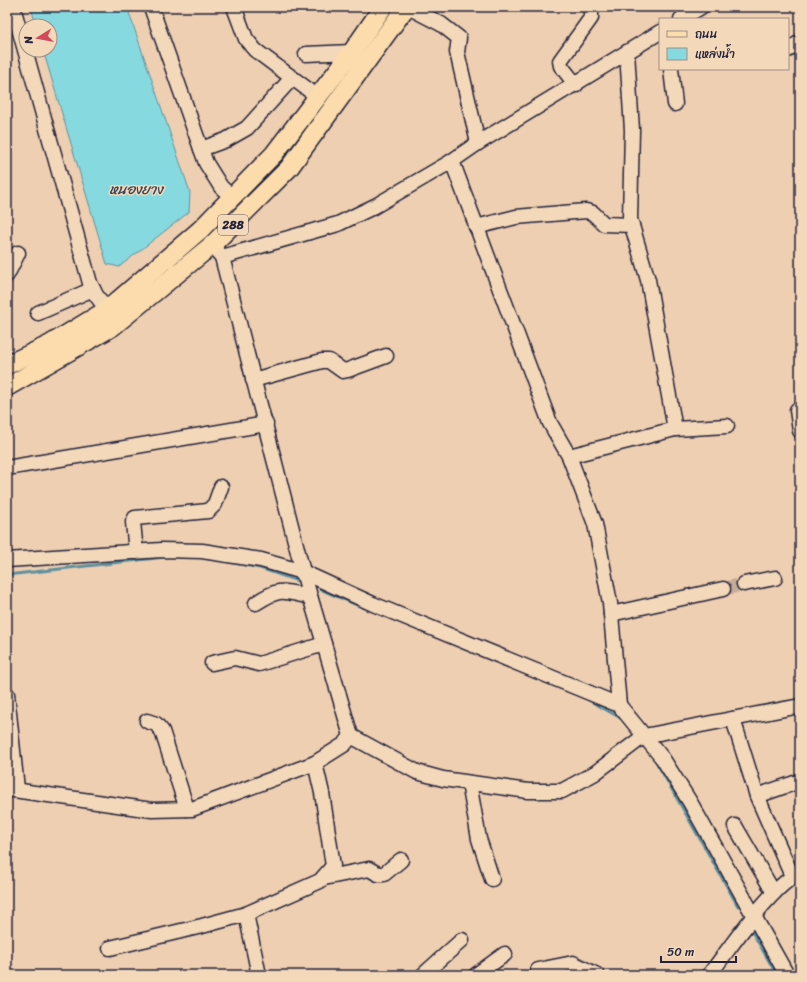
<svg xmlns="http://www.w3.org/2000/svg" width="807" height="982" font-family="Sriracha,'Playpen Sans Thai',sans-serif">
	<rect width="100%" height="100%" fill="#eecfb1"/>
	<filter id="ink" filterUnits="userSpaceOnUse"><feTurbulence type="fractalNoise" baseFrequency=".025" numOctaves="2"/><feDisplacementMap in="SourceGraphic" scale="8" xChannelSelector="R" yChannelSelector="G"/><feConvolveMatrix kernelMatrix="1 2 1 2 8 2 1 2 1" color-interpolation-filters="sRGB"/></filter>
	<g filter="url(#ink)">
		<polygon fill="#87d9e0" stroke="#5f909e" points="31,7 127,7 190,192 189,212 119,267 107,264 43,50 50,50 50,26 36,26"/>
		<g fill="none" stroke-linecap="round" stroke-linejoin="round">
			<g stroke="#5f909e" stroke-width="3">
				<polyline points="234,563 260,568 298,581"/>
				<polyline points="7,575 165,557"/>
				<polyline points="320,589 362,607"/>
				<polyline points="587,699 624,720"/>
				<polyline points="653,756 738,906"/>
				<polyline points="750,928 777,975"/>
			</g>
			<polyline stroke="#c5ac99" stroke-width="14" stroke-dasharray="14 7" stroke-linecap="butt" points="723,589 744,584"/>
			<defs>
				<g id="minor">
					<polyline points="13,7 90,283 96,295 107,310"/>
					<polyline points="151,7 206,163 221,187 233,198"/>
					<polyline points="234,7 246,39 255,50 318,97"/>
					<polyline points="408,7 441,24 459,38 457,52 478,143"/>
					<polyline points="681,19 701,7"/>
					<polyline points="788,50 800,42"/>
					<polyline points="306,54 352,52"/>
					<polyline points="671,69 675,104"/>
					<polyline points="576,85 561,66 560,61 591,18 591,7"/>
					<polyline points="201,149 226,140 247,128 292,78"/>
					<polyline points="452,161 550,423 569,456 595,524 610,603 619,705"/>
					<polyline points="476,227 516,217 586,211 593,213 604,224 632,225"/>
					<polyline points="212,245 222,257 303,572 351,736 345,744 315,763 322,793 333,866 320,881 246,914 259,975"/>
					<polyline points="222,257 338,224 375,206 452,161 478,143 660,32"/>
					<polyline points="7,275 18,253"/>
					<polyline points="38,313 93,289"/>
					<polyline points="253,380 322,361 329,361 343,371 348,370 386,356"/>
					<polyline points="797,410 800,431"/>
					<polyline points="675,429 727,426"/>
					<polyline points="569,456 675,429 648,280 630,219 632,130 627,52"/>
					<polyline points="7,468 266,424"/>
					<polyline points="136,552 133,522 135,518 208,511 215,504 221,487"/>
					<polyline points="7,560 162,550 202,551 261,560 303,572 373,604 619,705 663,759 690,802 787,975"/>
					<polyline points="744,584 775,578"/>
					<path d="M 256,603 C 280,587 283,591 310,597"/>
					<polyline points="611,614 723,589"/>
					<polyline points="212,663 235,658 259,664 324,644"/>
					<polyline points="7,694 17,789"/>
					<polyline points="733,719 757,796 792,876"/>
					<polyline points="147,721 156,724 162,731 187,809"/>
					<polyline points="351,736 417,772 443,779 528,791 562,791 595,773 644,736 800,706"/>
					<polyline points="469,783 479,839 492,879"/>
					<polyline points="7,789 152,810 192,809 315,763"/>
					<polyline points="757,796 800,781"/>
					<polyline points="735,826 774,893"/>
					<polyline points="324,878 369,869 378,874 384,874 401,860"/>
					<polyline points="110,948 202,926 246,914"/>
					<polyline points="538,970 573,963 597,975"/>
					<polyline points="423,975 462,940"/>
					<polyline points="476,975 505,954"/>
					<path d="M 709,975 C 729,950 772,884 800,873"/>
				</g>
				<g id="major">
					<polyline points="7,365 49,345 107,310 200,230 274,154 352,52 383,7"/>
					<polyline points="7,387 112,327 212,245 289,168 406,7"/>
				</g>
			</defs>
			<use href="#minor" stroke="#22223b" stroke-width="17"/>
			<use href="#major" stroke="#22223b" stroke-width="21"/>
			<use href="#minor" stroke="#f3d8ba" stroke-width="14"/>
			<use href="#major" stroke="#fcdcac" stroke-width="18"/>
		</g>
	</g>
	<g text-anchor="middle" dominant-baseline="central" stroke-width="3" stroke-linejoin="round" paint-order="stroke">
		<rect fill="#f3d8ba" stroke="#615961" stroke-width="1" x="218" y="215" width="30" height="20" rx="3"/>
		<g font-size="12" font-weight="bold" fill="#22223b">
			<text x="233" y="225">288</text>
		</g>
		<g font-size="14" font-style="italic" fill="#36475c" stroke="#f3d8ba">
			<text x="136" y="189">หนองยาง</text>
		</g>
	</g>
	<rect width="807" height="982" fill="none" stroke="#f3d8ba" stroke-width="24"/>
	<rect x="12" y="12" width="783" height="958" fill="none" stroke="#22223b" stroke-width="1.5" filter="url(#ink)"/>
	<rect x="659" y="18" width="130" height="52" fill="#f3d8ba" stroke="#9f8f87"/>
	<rect x="667" y="31" width="20" height="6" fill="#fcdcac" stroke="#9f8f87"/>
	<text x="695" y="38" font-size="12" fill="#22223b">ถนน</text>
	<rect x="667" y="48" width="20" height="12" fill="#87d9e0" stroke="#9f8f87"/>
	<text x="695" y="58" font-size="12" fill="#22223b">แหล่งน้ำ</text>
	<g transform="translate(38 38) rotate(259)"><circle r="19" fill="#f3d8ba" stroke="#9f8f87"/>
	<path d="M0-3L7 15L0 10L-7 15Z" fill="#d1495b"/>
	<text y="-6" font-size="11" font-weight="bold" text-anchor="middle" fill="#22223b">N</text>
	</g>
	<path d="M661 956v6h75v-6" fill="none" stroke="#22223b" stroke-width="2"/>
	<text x="667" y="956" font-size="12" fill="#22223b" stroke="#f3d8ba" stroke-width="3" paint-order="stroke">50 m</text>
</svg>
